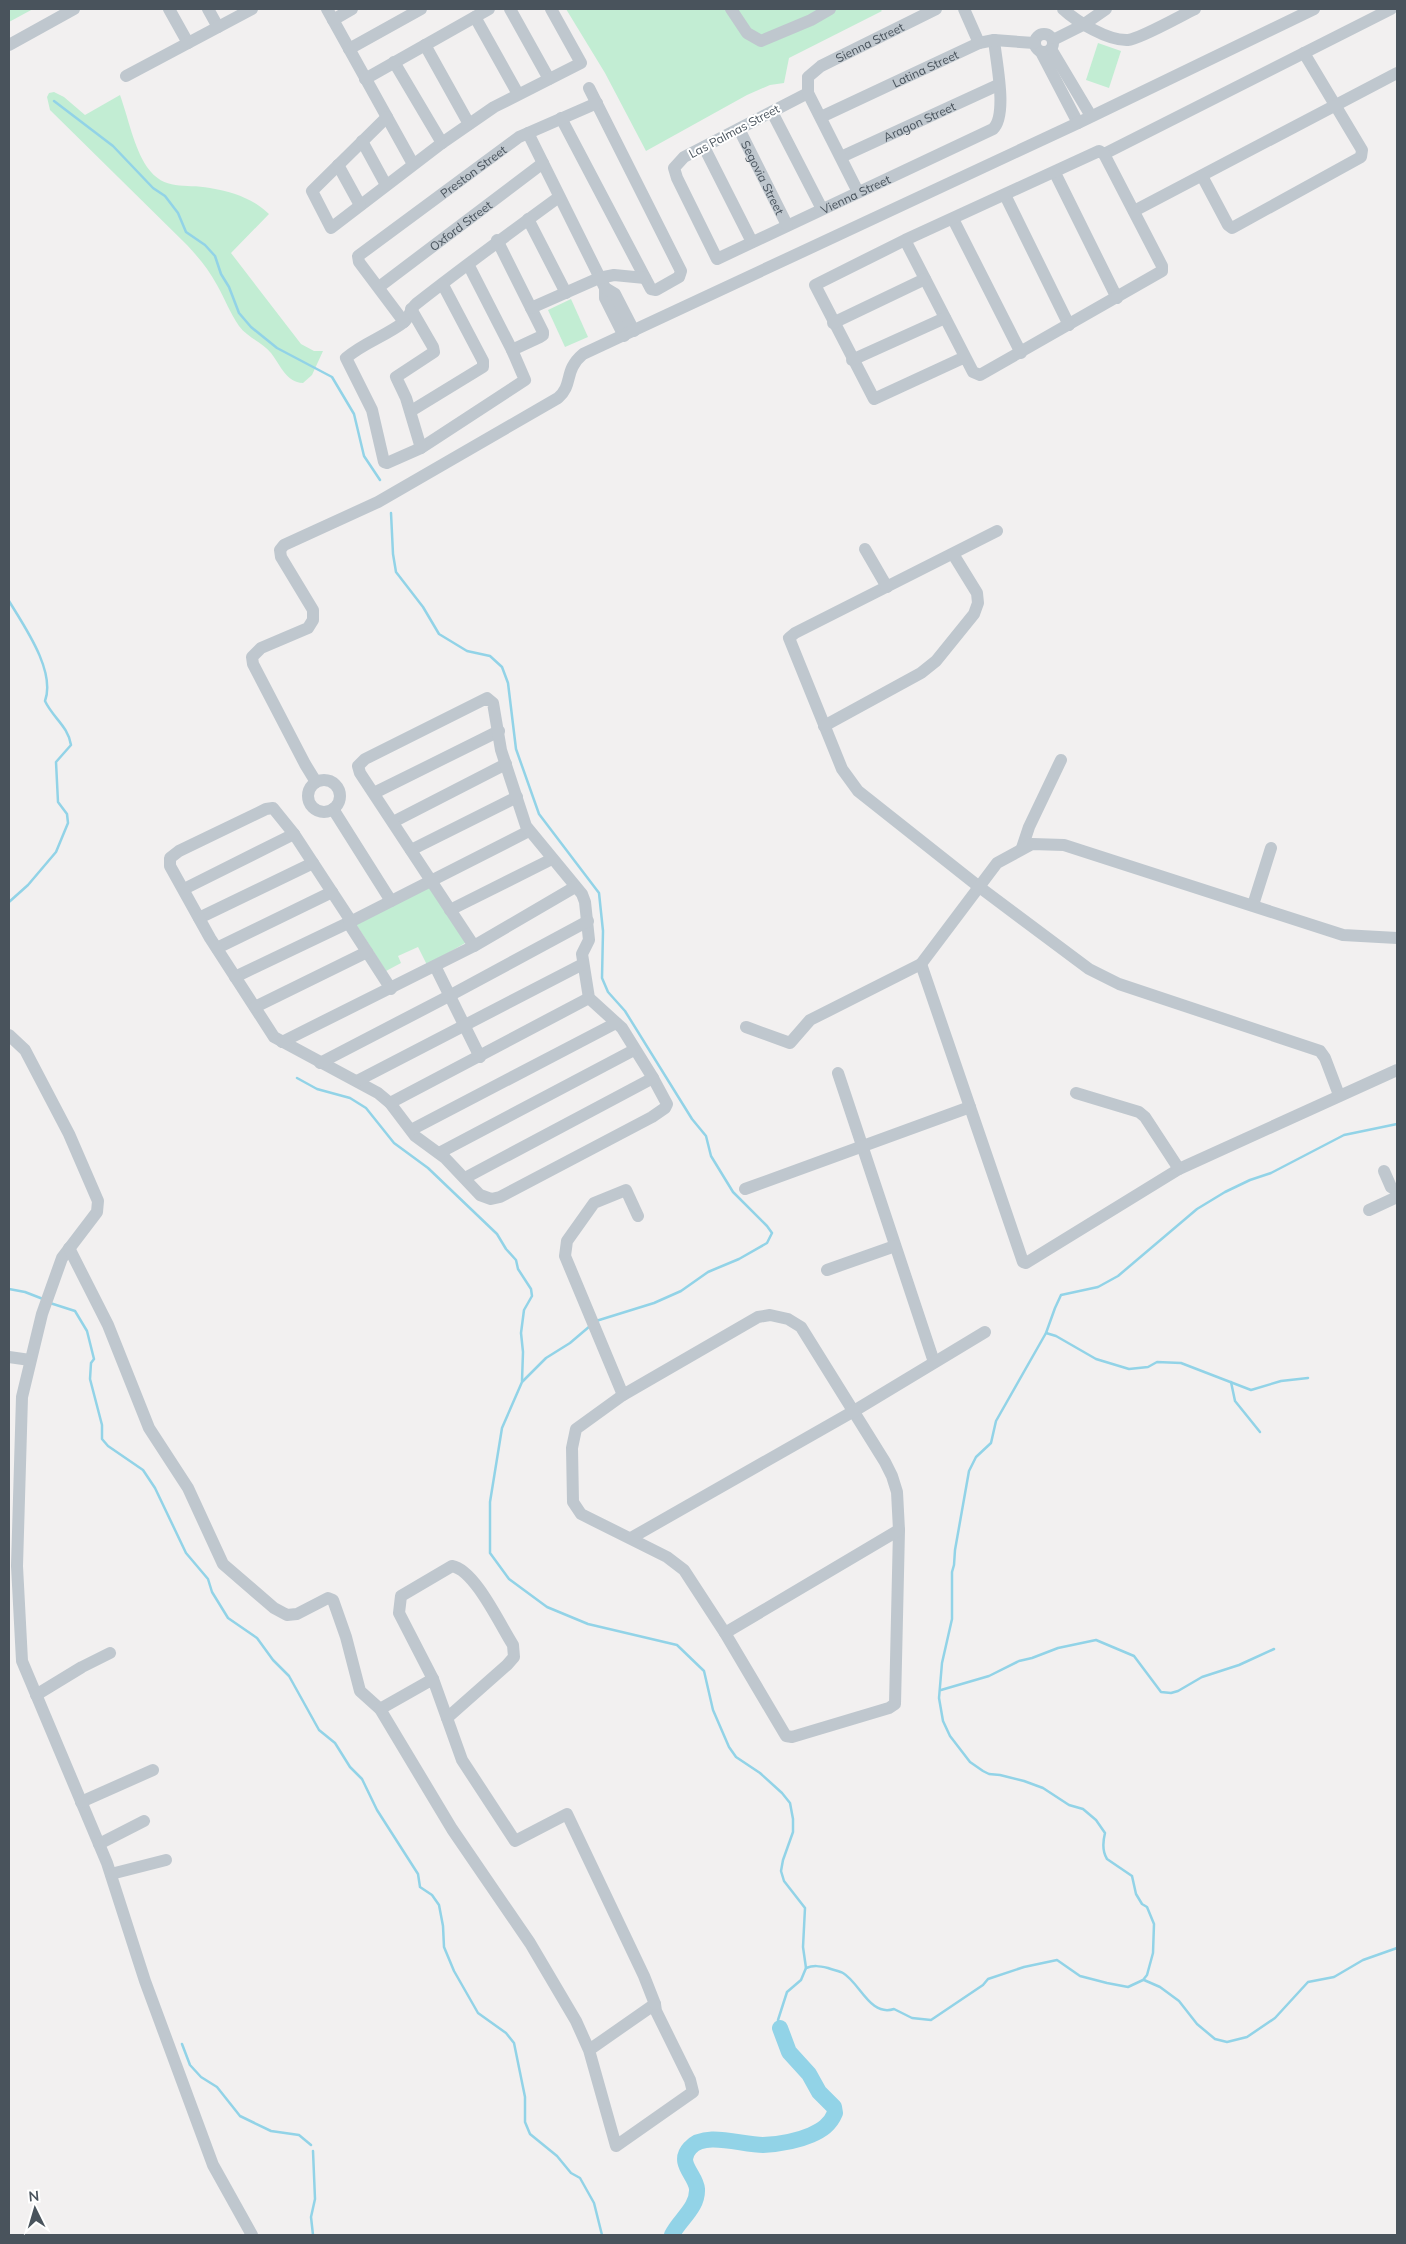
<svg xmlns="http://www.w3.org/2000/svg" width="1406" height="2244" font-family="Mulish,sans-serif">
	<rect width="100%" height="100%" fill="#f2f0f0"/>
	<g fill="#c2edd3">
		<polygon points="9,9 33,9 9,22"/>
		<polygon points="566,9 880,9 882,11 789,58 784,83 770,85 747,95 646,151 605,73"/>
		<polygon points="1098,43 1121,51 1109,88 1086,80"/>
		<path d="M 54,92 L 64,97 L 85,115 L 120,95 C 128,117 134,148 147,167 C 165,192 184,183 210,188 C 233,192 252,198 269,214 L 231,253 L 301,344 L 314,351 L 323,351 L 312,375 L 303,383 C 286,382 281,366 271,353 C 262,342 248,338 239,326 C 230,313 225,299 217,285 C 209,270 199,258 187,245 L 50,110 L 47,97 L 49,93 Z"/>
		<polygon points="571,299 588,337 565,347 548,310"/>
		<polygon points="429,885 467,942 427,965 418,947 398,956 401,963 386,971 356,924"/>
	</g>
	<g fill="none" stroke-linecap="round" stroke-linejoin="round">
		<g stroke="#92d3e7" stroke-width="2.5">
			<polyline points="54,101 113,146 153,188 165,196 178,213 186,232 205,245 215,256 221,274 229,287 239,313 251,327 277,348 332,377 354,414 364,456 380,480"/>
			<polyline points="391,513 393,554 396,572 423,607 439,634 467,651 490,656 502,667 508,683 516,749 539,814 599,893 603,931 602,978 608,992 625,1011 692,1119 706,1136 711,1156 733,1192 767,1226 772,1233 767,1243 739,1259 708,1272 681,1291 654,1303 596,1321"/>
			<path d="M 9,601 C 24,626 56,671 45,701 C 53,718 68,726 71,745 L 56,762 L 58,802 L 67,814 L 68,823 L 56,852 L 28,885 L 9,902"/>
			<polyline points="297,1078 317,1089 350,1098 366,1108 394,1143 428,1168 497,1234 506,1249 516,1260 518,1269 531,1289 532,1296 524,1310 521,1333 523,1352 522,1381"/>
			<polyline points="9,1289 25,1292 43,1299"/>
			<polyline points="50,1303 75,1311 87,1331 94,1359 91,1363 90,1379 102,1425 102,1439 108,1446 143,1470 155,1488 186,1553 208,1579 212,1592 228,1618 257,1638 273,1660 289,1676 319,1730 335,1743 350,1767 362,1779 377,1810 418,1874 420,1887 432,1895 439,1905 443,1926 444,1947 454,1971 478,2013 506,2033 514,2043 525,2097 525,2122 530,2134 557,2156 571,2173 580,2178 594,2203 602,2235"/>
			<polyline points="590,1326 570,1343 546,1358 522,1382 502,1428 490,1502 490,1553 509,1579 547,1607 588,1624 677,1645 704,1671 713,1710 729,1747 736,1757 760,1773 782,1793 790,1803 793,1819 793,1832 783,1860 781,1871 784,1881 805,1908 803,1947 806,1968 801,1980 787,1992 778,2020 780,2028"/>
			<polyline points="1046,1333 1056,1336 1096,1359 1129,1369 1148,1367 1157,1362 1181,1363 1251,1390 1281,1381 1308,1378"/>
			<polyline points="1231,1382 1235,1401 1260,1432"/>
			<polyline points="941,1690 989,1676 1019,1661 1032,1658 1058,1648 1096,1640 1134,1656 1161,1692 1171,1693 1178,1691 1202,1677 1239,1665 1274,1649"/>
			<path d="M 806,1968 C 814,1965 819,1966 828,1968 C 833,1970 839,1971 843,1973 C 860,1983 870,2017 894,2009 L 912,2018 L 931,2020 L 983,1985 L 988,1979 L 1024,1967 L 1057,1960 L 1080,1976 L 1107,1983 L 1128,1987 L 1143,1980 L 1147,1975 L 1153,1953 L 1154,1924 L 1147,1907 L 1142,1904 L 1136,1894 L 1132,1876 L 1107,1859 C 1102,1851 1103,1841 1105,1833 L 1096,1820 L 1083,1809 L 1069,1805 L 1043,1788 L 1024,1781 L 1000,1775 L 989,1774 L 983,1771 L 970,1762 L 950,1736 L 943,1721 L 939,1698 L 942,1663 L 952,1619 L 952,1572 L 954,1565 L 955,1550 L 969,1471 L 976,1457 L 991,1443 L 996,1421 L 1046,1333 L 1055,1308 L 1061,1295 L 1098,1287 L 1118,1276 L 1197,1209 L 1225,1192 L 1250,1180 L 1271,1173 L 1344,1135 L 1397,1124"/>
			<polyline points="1144,1980 1160,1987 1179,2001 1197,2024 1215,2039 1227,2042 1247,2037 1275,2018 1308,1982 1334,1977 1363,1960 1397,1948"/>
			<polyline points="182,2044 190,2065 201,2077 217,2087 240,2116 271,2131 299,2135 311,2145"/>
			<polyline points="313,2151 315,2199 311,2217 313,2235"/>
		</g>
		<path stroke="#92d3e7" stroke-width="16" d="M 672,2235 C 679,2220 698,2208 697,2189 C 696,2175 676,2163 690,2148 C 705,2131 741,2145 763,2145 C 780,2144 795,2142 811,2135 C 822,2130 830,2125 835,2113 L 834,2107 L 819,2092 L 809,2074 L 789,2052 L 780,2028"/>
		<g stroke="#bfc7ce" stroke-width="12">
			<polyline points="169,9 188,43"/>
			<polyline points="208,9 218,27"/>
			<polyline points="327,9 413,164"/>
			<polyline points="510,9 549,79"/>
			<polyline points="731,9 747,33 761,41 811,20 830,9"/>
			<polyline points="964,9 979,43"/>
			<path d="M 1063,9 C 1077,22 1108,41 1128,40 C 1140,39 1182,15 1195,9"/>
			<polyline points="475,17 518,94"/>
			<polyline points="333,20 352,9"/>
			<circle cx="1044" cy="43" r="9"/>
			<polyline points="1053,40 1083,25 1106,9"/>
			<polyline points="9,45 74,9"/>
			<polyline points="425,45 469,124"/>
			<polyline points="349,49 421,9"/>
			<polyline points="1051,49 1091,116"/>
			<polyline points="1041,52 1078,123"/>
			<polyline points="394,62 442,143"/>
			<polyline points="126,76 252,9"/>
			<polyline points="365,79 489,9"/>
			<path id="s1" d="M 808,93 L 684,157 L 674,168 L 677,178 L 717,259 L 993,129 C 1008,115 996,61 994,40"/>
			<polyline points="772,112 822,209"/>
			<polyline points="387,117 312,191 331,228 442,143 494,107 581,63 551,9"/>
			<path id="s2" d="M 821,117 L 979,43 L 994,40 L 1034,43"/>
			<polyline points="561,118 651,289 656,290 679,277 681,271 589,88"/>
			<path id="s3" d="M 739,129 L 787,225"/>
			<polyline points="528,133 605,288 605,298 624,336"/>
			<polyline points="362,141 386,185"/>
			<polyline points="704,147 752,242"/>
			<polyline points="1104,154 1391,9"/>
			<path id="s4" d="M 841,157 L 998,85"/>
			<polyline points="338,165 360,205"/>
			<polyline points="1055,173 1117,298"/>
			<polyline points="1202,176 1228,225 1232,228 1361,157 1362,150 1304,53"/>
			<path id="s5" d="M 858,192 L 808,93 L 808,77 L 821,66 L 936,9"/>
			<polyline points="1005,195 1069,325"/>
			<polyline points="1134,211 1397,73"/>
			<polyline points="528,219 566,293"/>
			<polyline points="953,219 1021,353"/>
			<polyline points="497,240 543,332 543,335 540,337 512,350"/>
			<polyline points="905,240 973,372 980,375 1162,271 1162,266 1104,154 1099,151 905,240 815,285 874,399 965,357"/>
			<path d="M 468,264 L 512,350 L 525,380 L 421,448 L 387,463 L 384,462 L 372,410 L 346,358 C 363,343 386,336 404,322 C 410,317 410,309 416,304 C 463,267 511,232 559,197"/>
			<path id="s6" d="M 379,287 L 543,163"/>
			<polyline points="605,288 615,294 634,331"/>
			<polyline points="531,308 599,278 614,275 645,278"/>
			<polyline points="411,309 433,347 434,352 396,377 406,398 421,448"/>
			<path id="s7" d="M 404,322 L 359,262 L 358,256 L 519,137 L 597,103"/>
			<polyline points="833,323 925,279"/>
			<polyline points="852,360 945,318"/>
			<polyline points="411,411 483,367 483,361 443,285"/>
			<polyline points="997,531 795,633 789,638 842,769 858,791 978,886 1089,969 1119,984 1320,1051 1325,1058 1339,1095"/>
			<polyline points="865,549 887,587"/>
			<polyline points="824,726 921,673 936,661 974,614 978,603 977,593 953,554"/>
			<circle cx="324" cy="796" r="16"/>
			<path d="M 316,782 L 305,764 L 253,664 L 252,657 L 261,648 L 308,628 L 313,620 L 313,610 L 281,557 L 280,550 L 284,545 L 378,502 L 558,398 C 574,384 563,371 583,354 L 1078,123 L 1314,9"/>
			<polyline points="374,793 499,731"/>
			<polyline points="333,809 391,901"/>
			<polyline points="393,822 506,764"/>
			<polyline points="1022,848 1029,827 1061,760"/>
			<polyline points="411,850 517,797"/>
			<polyline points="184,889 294,834"/>
			<polyline points="1253,905 1271,848"/>
			<polyline points="450,910 552,859"/>
			<polyline points="199,918 313,863"/>
			<polyline points="217,948 332,892"/>
			<polyline points="921,964 1023,1262 1026,1263 1179,1169 1397,1070"/>
			<polyline points="435,966 480,1057"/>
			<polyline points="235,977 350,922 529,831"/>
			<polyline points="391,989 351,927 349,918 294,834 273,808 266,809 179,851 170,858 170,866 210,938 274,1037 378,1093 390,1103 415,1136 445,1158 480,1195 491,1199 500,1197 652,1117 665,1108 667,1104 653,1078 622,1028 589,998 582,954 589,940 585,902 582,894 526,826 501,750 493,703 487,698 365,759 358,766 360,773 474,946"/>
			<polyline points="255,1007 367,952"/>
			<polyline points="746,1027 790,1043 810,1020 921,964 997,863 1032,844 1064,845 1343,935 1397,938"/>
			<polyline points="9,1035 25,1050 69,1134 98,1201 97,1212 62,1258 42,1314 22,1397 17,1566 22,1661 107,1863 145,1981 213,2165 252,2235"/>
			<polyline points="282,1042 474,946 575,887"/>
			<polyline points="320,1063 449,996 588,921"/>
			<polyline points="838,1073 934,1362"/>
			<polyline points="357,1081 583,964"/>
			<polyline points="1076,1093 1139,1112 1145,1117 1179,1169"/>
			<polyline points="390,1103 589,998"/>
			<polyline points="411,1130 616,1023"/>
			<polyline points="439,1153 634,1050"/>
			<polyline points="1384,1171 1391,1187 1397,1191"/>
			<polyline points="465,1178 653,1078"/>
			<polyline points="745,1189 970,1107"/>
			<polyline points="1369,1210 1397,1197"/>
			<polyline points="69,1248 108,1325 149,1428 188,1488 223,1564 274,1608 287,1615 297,1614 328,1598 333,1600 346,1637 360,1691 380,1709 452,1829 530,1943 576,2021 589,2050 616,2146 693,2092 690,2080 656,2011 655,2004 589,2050"/>
			<polyline points="827,1270 895,1246"/>
			<polygon points="770,1315 788,1319 801,1327 885,1462 892,1476 897,1492 899,1530 895,1704 889,1708 792,1737 786,1736 783,1731 725,1633 684,1570 667,1557 581,1514 573,1502 572,1448 576,1429 623,1395 758,1317"/>
			<polyline points="9,1357 30,1360"/>
			<polyline points="623,1395 565,1256 567,1241 594,1203 626,1190 638,1216"/>
			<polyline points="631,1538 854,1411 985,1332"/>
			<polyline points="725,1633 899,1530"/>
			<path d="M 433,1679 L 399,1613 L 401,1596 L 452,1566 C 475,1570 500,1625 513,1645 L 514,1657 L 507,1665 L 447,1718"/>
			<polyline points="36,1695 82,1667 110,1653"/>
			<polyline points="380,1709 433,1679 462,1760 515,1841 567,1814 644,1976 655,2004"/>
			<polyline points="81,1802 153,1770"/>
			<polyline points="99,1844 144,1821"/>
			<polyline points="111,1874 166,1860"/>
		</g>
	</g>
	<g text-anchor="middle" dominant-baseline="central" stroke-width="4" stroke-linejoin="round" paint-order="stroke">
		<g font-size="12" fill="#49535c" stroke="#fff">
			<text stroke="none"><textPath href="#s5" startOffset="198">Sienna Street</textPath></text>
			<text stroke="none"><textPath href="#s2" startOffset="115">Latina Street</textPath></text>
			<text stroke="none"><textPath href="#s4" startOffset="86">Aragon Street</textPath></text>
			<text transform="translate(734 131) rotate(-28)">Las Palmas Street</text>
			<text stroke="none"><textPath href="#s7" startOffset="224">Preston Street</textPath></text>
			<text stroke="none"><textPath href="#s3" startOffset="54">Segovia Street</textPath></text>
			<text stroke="none"><textPath href="#s1" startOffset="408">Vienna Street</textPath></text>
			<text stroke="none"><textPath href="#s6" startOffset="102">Oxford Street</textPath></text>
		</g>
	</g>
	<rect width="1406" height="2244" fill="none" stroke="#49535c" stroke-width="20"/>
	<g transform="translate(35 2209) rotate(355)" stroke="#ffffff" stroke-width="4" paint-order="stroke">
	<path d="M0-4L9 19L0 12L-9 19Z" fill="#49535c"/>
	<text y="-8" font-size="14" font-weight="bold" text-anchor="middle" fill="#49535c">N</text>
	</g>
</svg>
